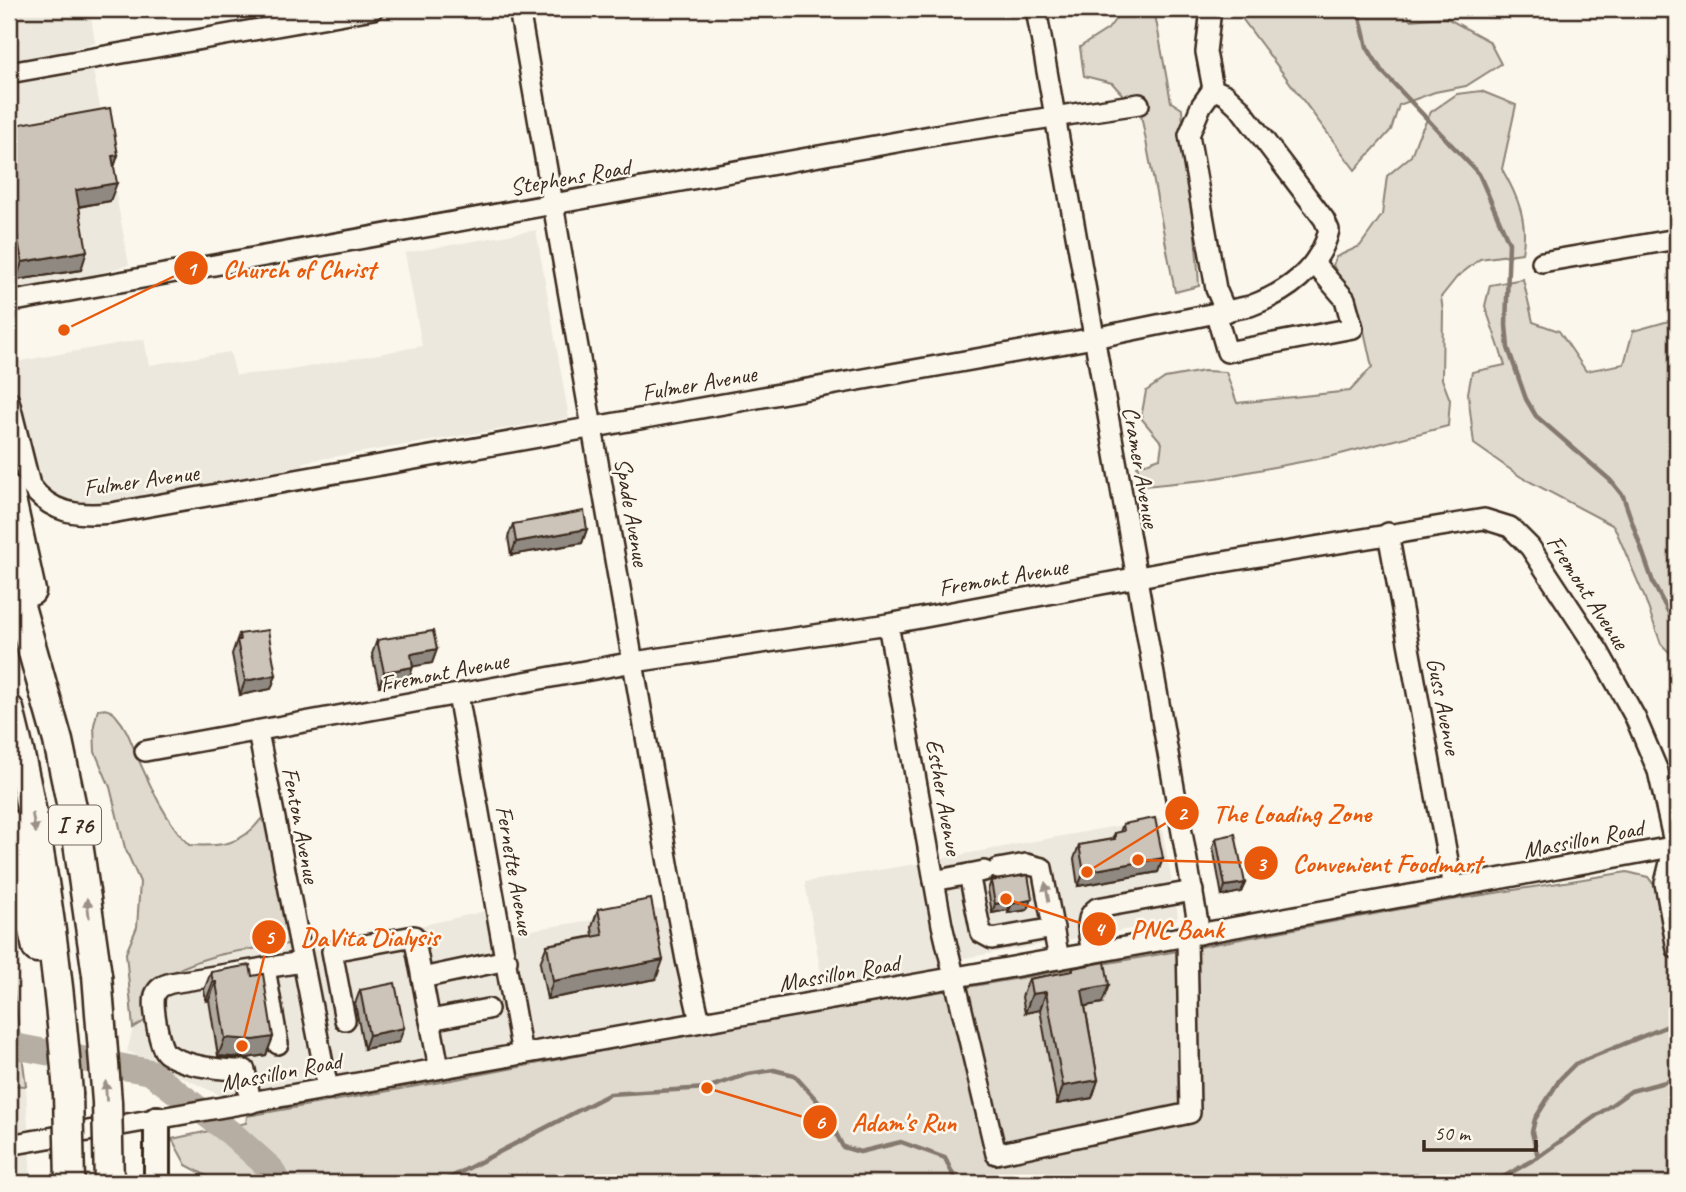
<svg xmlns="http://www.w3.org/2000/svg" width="1686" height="1192" font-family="Caveat,sans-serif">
	<rect width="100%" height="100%" fill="#fbf7ec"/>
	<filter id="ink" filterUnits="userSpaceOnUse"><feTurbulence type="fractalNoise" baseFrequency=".0143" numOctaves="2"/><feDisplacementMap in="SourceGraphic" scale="14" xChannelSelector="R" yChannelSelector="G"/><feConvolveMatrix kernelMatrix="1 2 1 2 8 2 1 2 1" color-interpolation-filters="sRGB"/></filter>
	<g filter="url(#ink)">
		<g fill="#ede8dd">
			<polygon points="9,9 90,9 95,43 9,66"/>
			<polygon points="92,64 129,265 9,297 9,78"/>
			<polygon points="536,230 569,418 303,462 305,472 93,511 51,502 31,477 9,383 9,363 144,339 149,365 230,352 236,375 285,371 422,346 405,253"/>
			<polygon points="1160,818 1178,916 1175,921 965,958 961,956 943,858"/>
			<polygon points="928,862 949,975 825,997 805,882"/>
			<polygon points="672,907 696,1019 524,1052 506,934"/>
			<polygon points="490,910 518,1051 331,1085 308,951"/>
			<polygon points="290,944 321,1083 230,1100 127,1051 133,1028 148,1019 151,985 167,974 209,956"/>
			<polygon points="9,1085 26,1086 31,1183 9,1183"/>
		</g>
		<g fill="#dfd9ce" stroke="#8d8276" stroke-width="2">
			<path d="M 1109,9 L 1154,9 L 1171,102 L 1182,109 C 1186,168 1196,227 1199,286 L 1175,292 L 1141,115 L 1112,83 L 1084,76 L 1080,47 L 1108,29 L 1120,13 Z"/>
			<polygon points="1235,9 1406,9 1410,20 1445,17 1489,41 1501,64 1466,86 1435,92 1399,105 1391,130 1355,170"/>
			<path d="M 1481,91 L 1516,105 L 1502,169 C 1517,195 1529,222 1522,253 L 1480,259 L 1457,277 L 1441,297 L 1443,311 L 1442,379 L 1450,400 L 1448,426 L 1333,456 L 1205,480 L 1145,486 L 1137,466 L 1160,458 L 1162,443 L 1141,418 L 1146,391 L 1165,378 L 1204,371 L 1226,372 L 1237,403 L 1350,391 L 1372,367 L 1363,326 L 1333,265 L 1336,257 L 1360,246 L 1382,215 L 1387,176 L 1411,156 L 1418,137 L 1431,112 L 1457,94 Z"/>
			<polygon points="1523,279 1533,322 1559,331 1586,371 1624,364 1633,331 1676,319 1677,322 1677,660 1661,644 1644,596 1614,526 1521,477 1474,444 1468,393 1472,372 1505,365 1485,306 1490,285"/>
			<path d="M 98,709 C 107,709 112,710 117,717 C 127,728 131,742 137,756 C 151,787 165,820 189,845 C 220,847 242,845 261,819 L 269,828 L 290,944 C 237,950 197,954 151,985 L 148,1019 L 133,1028 L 126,953 L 137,927 L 140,882 L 125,848 L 110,787 L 95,752 L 94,725 Z"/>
			<polygon points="1627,872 1648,877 1659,892 1667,934 1677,967 1677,1183 220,1183 186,1165 172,1139 246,1123 247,1116 457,1079 684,1035 1161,954 1433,903"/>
			<polygon points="9,951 26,1086 9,1085"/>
		</g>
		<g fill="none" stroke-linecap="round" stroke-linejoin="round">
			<g stroke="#85796d" stroke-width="4.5">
				<polyline points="1358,9 1367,47 1381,70 1479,174 1509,243 1506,325 1508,348 1526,399 1536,416 1610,480 1623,496 1654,585 1670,615 1677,621"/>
				<polyline points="1538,1157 1532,1132 1535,1119 1560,1079 1575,1064 1675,1023"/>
				<polyline points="440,1183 610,1094 707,1088 748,1074 774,1070 794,1075 822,1106 843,1147 860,1152 901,1142 945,1158 957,1183"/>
				<polyline points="1493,1183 1538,1157 1631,1091 1677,1079"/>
			</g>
			<polyline stroke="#b6aea2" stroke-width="26" points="9,1045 150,1072 232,1134 271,1169 278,1183"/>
			<defs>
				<g id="minor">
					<polyline points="519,9 669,869 686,960 700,1022"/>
					<polyline points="1036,9 1200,934"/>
					<polyline points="9,73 373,9"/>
					<polyline points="1213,89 1201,106 1189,135 1216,289 1226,312"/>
					<polyline points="1542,262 1677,239"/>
					<polyline points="9,302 947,133 1139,104"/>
					<polyline points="1216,314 1227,352 1353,328 1345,299 1314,263"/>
					<path d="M 9,401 L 30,485 C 51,514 78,516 111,513 L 1094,338 L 1250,306 C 1286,293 1320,269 1329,230 L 1324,219 L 1239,107 L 1226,95 L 1213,89 L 1206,52 L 1211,9"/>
					<polyline points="1388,533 1453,888"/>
					<polyline points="888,624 942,925 996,1154 1190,1113 1187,936"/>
					<polyline points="458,695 522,1054"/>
					<polyline points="258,732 328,1089"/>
					<polyline points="145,751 634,662 888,624 1187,568 1484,519 1510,527 1530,547 1599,652 1635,717 1658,771 1677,856"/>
					<polyline points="1674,846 1665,883 1677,949"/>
					<polyline points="998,869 1026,864 1042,868 1059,959"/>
					<polyline points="969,874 981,933 992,939 1054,928"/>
					<polyline points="934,881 984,871"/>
					<path d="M 1092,953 C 1090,938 1082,918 1097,908 L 1193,891"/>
					<polyline points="265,968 278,1044"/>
					<polyline points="422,978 507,960"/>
					<polyline points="345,1020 332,951 414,936 439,1068"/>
					<polyline points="430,1020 488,1009"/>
					<path d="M 251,1103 L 245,1070 C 222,1070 185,1067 166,1053 C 159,1047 152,1005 155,995 C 158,987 164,985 171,983 L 302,962"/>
					<polyline points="9,1145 1187,936 1677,846"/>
				</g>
				<polyline id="major" points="157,1119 157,1183"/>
				<g id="highway">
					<polyline points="9,490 31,591"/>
					<polyline points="9,567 58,741 75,822 97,975"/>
					<path d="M 9,709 C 41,835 58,963 68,1093"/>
					<polyline points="9,825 37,948"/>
				</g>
			</defs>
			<use href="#minor" stroke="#3b2a1e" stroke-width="24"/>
			<use href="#major" stroke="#3b2a1e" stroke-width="30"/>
			<use href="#highway" stroke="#3b2a1e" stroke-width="33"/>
			<use href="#minor" stroke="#fbf7ec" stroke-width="19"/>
			<use href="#major" stroke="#fbf7ec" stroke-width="24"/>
			<use href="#highway" stroke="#fbf7ec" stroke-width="28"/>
			<defs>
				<g id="highway-bridge">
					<polyline points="97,975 107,1102 109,1183"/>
					<polyline points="68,1093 70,1183"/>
				</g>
			</defs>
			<use href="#highway-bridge" stroke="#3b2a1e" stroke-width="33" stroke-linecap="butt"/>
			<use href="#highway-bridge" stroke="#fbf7ec" stroke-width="28"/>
		</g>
		<g fill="#afa99f" stroke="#3b2a1e" stroke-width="2">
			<polygon points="9,126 118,155 114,167 110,201 79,207 81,270 16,280 9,243"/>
			<polygon points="513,524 587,529 582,543 511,555 508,537"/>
			<polygon points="239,634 276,675 271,689 240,695 232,654"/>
			<polygon points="377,640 437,649 432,663 413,666 408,681 379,686 372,654"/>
			<polygon points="1123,824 1163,858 1158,872 1078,886 1074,859 1079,845 1112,839 1115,833 1120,832"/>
			<polygon points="1216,838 1245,883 1241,892 1222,896 1213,847"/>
			<polygon points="991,881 1032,898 1029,907 1027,910 1008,913 1008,910 992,913 988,890"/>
			<polygon points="598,909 656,979 547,999 540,963 547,945 593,936 592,927"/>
			<polygon points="1073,968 1102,1003 1085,1006 1098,1080 1092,1098 1057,1104 1040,1010 1025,1013 1022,997 1029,979 1072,972"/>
			<polygon points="211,972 252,976 273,1037 266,1055 247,1058 218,1056 209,1000 206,1001 204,990"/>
			<polygon points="360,990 399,1042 364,1049 355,1004"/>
		</g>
		<g fill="#8f8982" stroke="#3b2a1e" stroke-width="2">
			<polygon points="118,155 112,173 112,156"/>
			<polygon points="117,183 110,201 70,208 76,190"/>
			<polygon points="15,223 9,241 9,230 11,224"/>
			<polygon points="87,251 81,270 16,280 22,262"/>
			<polygon points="587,529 582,543 511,555 516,542"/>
			<polygon points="437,649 432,663 406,668 411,654"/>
			<polygon points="413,667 408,681 379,686 384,672"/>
			<polygon points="276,675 271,689 240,695 245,681"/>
			<polygon points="1163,858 1158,872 1078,886 1084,872"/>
			<polygon points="1245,883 1241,892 1222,896 1225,886"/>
			<polygon points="1032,898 1027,910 1008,913 1012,904"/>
			<polygon points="1011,901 1008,910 992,913 995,904"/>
			<polygon points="663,960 656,979 547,999 553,981"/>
			<polygon points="213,982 216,982 209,1000 206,1001"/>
			<polygon points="1109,985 1102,1003 1076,1008 1082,990"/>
			<polygon points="1046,992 1040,1010 1025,1013 1032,994"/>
			<polygon points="404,1028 399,1042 364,1049 369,1035"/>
			<polygon points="273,1037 266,1055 247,1058 218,1056 225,1038"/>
			<polygon points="1098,1080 1092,1098 1057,1104 1063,1086"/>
		</g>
		<g fill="#ccc4b9" stroke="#3b2a1e" stroke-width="2">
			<polygon points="110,108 118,155 112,156 117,183 76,190 87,251 22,262 15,223 11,224 9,212 9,183 12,183 9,166 9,126"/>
			<polygon points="584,511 587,529 516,542 513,524"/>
			<polygon points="268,630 276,675 245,681 237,640 240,640 239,634"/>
			<polygon points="433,631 437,649 411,654 413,667 384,672 377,640"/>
			<polygon points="1155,818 1163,858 1084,872 1079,845 1115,839 1115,833 1124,831 1123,824"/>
			<polygon points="1235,834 1245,883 1225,886 1216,838"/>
			<polygon points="1028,875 1032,898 1030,900 1012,904 1011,901 995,904 991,881"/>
			<polygon points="651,899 663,960 553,981 547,945 603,935 598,909"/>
			<polygon points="1105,962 1109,985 1082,990 1098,1080 1063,1086 1046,992 1032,994 1029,979 1073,971 1073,968"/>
			<polygon points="250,965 252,976 263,974 273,1037 254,1040 225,1038 216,982 213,982 211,972"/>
			<polygon points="395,983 404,1028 369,1035 360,990"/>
		</g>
		<defs><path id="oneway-solid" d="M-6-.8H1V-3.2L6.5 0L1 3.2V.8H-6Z" transform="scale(1.75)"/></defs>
		<g fill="#9b9085">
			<use href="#oneway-solid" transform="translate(34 823) rotate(80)"/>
			<use href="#oneway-solid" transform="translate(1047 892) rotate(-101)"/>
			<use href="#oneway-solid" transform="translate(88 908) rotate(-97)"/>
			<use href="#oneway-solid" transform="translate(106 1091) rotate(-93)"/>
		</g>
	</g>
	<g text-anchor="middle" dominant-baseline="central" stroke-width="5" stroke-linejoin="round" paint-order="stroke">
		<rect fill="#fbf7ec" stroke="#75685c" stroke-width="2" x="49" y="805.5" width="52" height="39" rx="5"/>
		<g font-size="23" font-weight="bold" fill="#3b2a1e">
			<text x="75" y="825">I 76</text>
		</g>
		<g font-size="24" fill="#3b2a1e" stroke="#fbf7ec">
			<text transform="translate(570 177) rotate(-10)">Stephens Road</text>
			<text transform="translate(699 383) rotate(-10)">Fulmer Avenue</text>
			<text transform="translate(1141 467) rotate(80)">Cramer Avenue</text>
			<text transform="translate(141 480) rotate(-8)">Fulmer Avenue</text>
			<text transform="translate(632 512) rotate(80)">Spade Avenue</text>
			<text transform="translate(1003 577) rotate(-10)">Fremont Avenue</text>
			<text transform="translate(1588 592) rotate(57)">Fremont Avenue</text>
			<text transform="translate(444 672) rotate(-11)">Fremont Avenue</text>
			<text transform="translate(1444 706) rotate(79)">Guss Avenue</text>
			<text transform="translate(944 797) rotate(80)">Esther Avenue</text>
			<text transform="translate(301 825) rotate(79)">Fenton Avenue</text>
			<text transform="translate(1583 839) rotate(-11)">Massillon Road</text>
			<text transform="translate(515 870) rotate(80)">Fernette Avenue</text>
			<text transform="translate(839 973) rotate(-10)">Massillon Road</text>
			<text transform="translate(281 1072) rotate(-11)">Massillon Road</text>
		</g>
	</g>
	<path fill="none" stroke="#e8590c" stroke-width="2.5" d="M64 330L191 268M1087 872L1182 813M1138 860L1261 863M1006 899L1099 929M242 1046L269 937M707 1088L820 1122"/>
	<g fill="#e8590c" stroke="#fbf7ec" stroke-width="2.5">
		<circle cx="64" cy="330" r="7"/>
		<circle cx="1087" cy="872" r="7"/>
		<circle cx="1138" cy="860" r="7"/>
		<circle cx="1006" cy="899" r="7"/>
		<circle cx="242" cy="1046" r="7"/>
		<circle cx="707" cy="1088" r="7"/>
		<circle cx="191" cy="268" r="18"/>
		<circle cx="1182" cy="813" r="18"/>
		<circle cx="1261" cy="863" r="18"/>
		<circle cx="1099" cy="929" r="18"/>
		<circle cx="269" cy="937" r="18"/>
		<circle cx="820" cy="1122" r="18"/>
	</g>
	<g font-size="21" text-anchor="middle" font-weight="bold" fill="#fff">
		<text x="191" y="276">1</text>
		<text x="1182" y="820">2</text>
		<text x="1261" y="871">3</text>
		<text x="1099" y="936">4</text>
		<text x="269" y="944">5</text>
		<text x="820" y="1129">6</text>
	</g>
	<g font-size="26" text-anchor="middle" font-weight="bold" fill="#e8590c" stroke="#fbf7ec" stroke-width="5" stroke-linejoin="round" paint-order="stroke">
		<text x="299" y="278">Church of Christ</text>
		<text x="1292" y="822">The Loading Zone</text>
		<text x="1387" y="872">Convenient Foodmart</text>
		<text x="1177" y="938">PNC Bank</text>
		<text x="370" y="946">DaVita Dialysis</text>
		<text x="904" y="1131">Adam's Run</text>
	</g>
	<rect width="1686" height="1192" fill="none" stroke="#fbf7ec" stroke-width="35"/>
	<rect x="18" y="18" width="1651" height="1157" fill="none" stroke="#3b2a1e" stroke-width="2.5" filter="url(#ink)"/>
	<path d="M1424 1140v10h112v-10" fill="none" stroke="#3b2a1e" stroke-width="3.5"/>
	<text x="1434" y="1140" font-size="21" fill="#3b2a1e" stroke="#fbf7ec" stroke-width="5" paint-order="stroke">50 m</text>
</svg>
